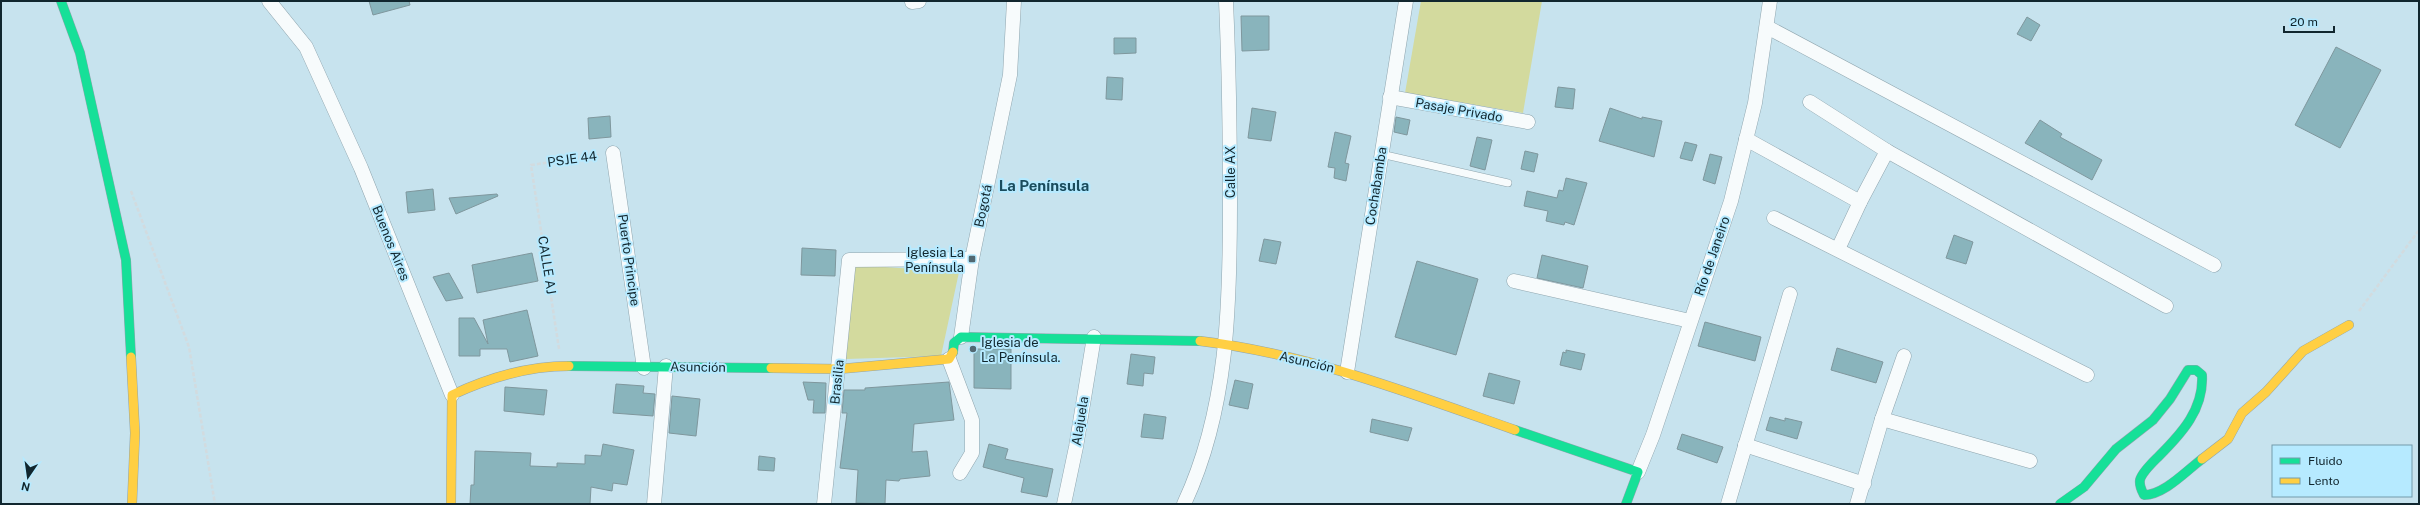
<svg xmlns="http://www.w3.org/2000/svg" width="2420" height="505" font-family="'Public Sans',sans-serif">
	<rect width="100%" height="100%" fill="#c7e3ee"/>
	<g fill="#d3da9e">
		<polygon points="1421,1 1542,1 1523,113 1405,93"/>
		<polygon points="855,265 959,272 941,356 846,359"/>
	</g>
	<g fill="#89b4bc" stroke="#7f979d">
		<polygon points="369,1 409,1 410,5 373,15"/>
		<polygon points="1241,16 1269,16 1269,50 1242,51"/>
		<polygon points="2027,17 2040,25 2031,41 2017,34"/>
		<polygon points="1114,38 1136,38 1136,53 1114,54"/>
		<polygon points="2336,47 2381,70 2340,148 2295,125"/>
		<polygon points="1107,77 1123,78 1122,100 1106,99"/>
		<polygon points="1558,87 1575,89 1573,109 1555,107"/>
		<polygon points="1252,108 1276,112 1271,141 1248,138"/>
		<polygon points="1610,108 1642,119 1642,117 1662,121 1654,157 1599,141"/>
		<polygon points="610,116 611,137 589,139 588,118"/>
		<polygon points="1396,117 1410,120 1407,135 1394,132"/>
		<polygon points="2040,120 2062,134 2060,137 2102,160 2092,180 2025,143"/>
		<polygon points="1335,132 1351,136 1345,163 1349,164 1346,181 1334,178 1335,168 1328,167"/>
		<polygon points="1477,137 1492,140 1485,170 1470,166"/>
		<polygon points="1685,142 1697,145 1692,161 1680,158"/>
		<polygon points="1525,151 1538,154 1534,172 1521,169"/>
		<polygon points="1710,154 1722,157 1715,184 1703,180"/>
		<polygon points="1566,178 1587,183 1574,225 1565,222 1564,225 1546,221 1548,211 1524,206 1527,191 1557,198 1559,190 1563,191"/>
		<polygon points="433,189 435,210 408,213 406,192"/>
		<polygon points="497,194 498,196 456,214 449,198"/>
		<polygon points="1954,235 1973,242 1966,264 1946,258"/>
		<polygon points="1264,239 1281,242 1276,264 1259,261"/>
		<polygon points="802,248 836,250 835,276 801,275"/>
		<polygon points="532,253 538,281 477,293 472,265"/>
		<polygon points="1542,255 1588,266 1583,288 1537,278"/>
		<polygon points="1417,261 1478,279 1456,355 1395,337"/>
		<polygon points="449,273 463,298 446,301 433,277"/>
		<polygon points="527,310 538,356 510,362 507,349 480,349 480,356 459,356 459,318 474,318 488,344 483,320"/>
		<polygon points="1705,322 1761,337 1755,361 1698,346"/>
		<polygon points="1837,348 1883,362 1876,383 1831,370"/>
		<polygon points="974,349 1011,349 1011,389 974,388"/>
		<polygon points="1566,350 1585,354 1581,370 1560,365 1563,352 1566,353"/>
		<polygon points="1131,354 1155,357 1153,374 1144,373 1143,386 1127,384"/>
		<polygon points="1489,373 1520,381 1514,404 1483,396"/>
		<polygon points="1235,380 1253,384 1248,409 1229,405"/>
		<polygon points="803,382 826,383 825,413 813,413 814,400 808,400"/>
		<polygon points="949,382 954,420 914,424 912,452 927,451 930,476 900,479 899,481 886,480 885,504 856,503 858,470 840,468 847,413 842,413 844,390 865,390 865,388"/>
		<polygon points="616,384 644,386 643,393 655,394 653,416 613,413"/>
		<polygon points="505,387 547,390 544,415 504,411"/>
		<polygon points="672,396 700,399 696,436 669,433"/>
		<polygon points="1144,414 1166,417 1163,439 1141,437"/>
		<polygon points="1770,417 1785,421 1785,418 1802,422 1797,439 1766,430"/>
		<polygon points="1372,419 1412,428 1408,441 1370,432"/>
		<polygon points="1682,434 1723,447 1717,463 1677,449"/>
		<polygon points="603,444 634,450 627,485 613,483 612,491 591,487 590,504 470,504 471,485 474,485 475,451 531,453 530,466 557,467 557,463 585,464 585,455 601,456"/>
		<polygon points="989,444 1008,449 1005,459 1053,469 1047,497 1021,492 1024,478 983,467"/>
		<polygon points="759,456 775,458 774,471 758,470"/>
	</g>
	<g fill="none" stroke-linecap="round" stroke-linejoin="round">
		<defs>
			<polyline id="lane" points="1381,154 1508,183"/>
			<g id="street">
				<polyline points="269,1 306,47 361,168 452,395"/>
				<polyline points="912,2 919,1"/>
				<polyline points="1767,27 2214,265"/>
				<polyline points="1390,97 1528,122"/>
				<polyline points="1810,102 1887,151 2166,306"/>
				<polyline points="1746,139 1860,202 1887,151"/>
				<polyline points="613,153 644,368"/>
				<polyline points="1774,218 2087,375"/>
				<polyline points="1838,249 1860,202"/>
				<polyline points="1514,281 1690,321"/>
				<polyline points="961,337 972,259 1010,75 1014,1"/>
				<polyline points="949,359 972,420 972,453 960,473"/>
				<polyline points="1347,372 1406,1"/>
				<polyline points="1882,419 2030,461"/>
				<polyline points="1745,445 1864,484"/>
				<polyline points="1638,472 1653,435 1731,201 1755,103 1770,1"/>
				<polyline points="654,504 666,366"/>
				<polyline points="824,504 849,260 972,259"/>
				<polyline points="1064,504 1076,447 1094,337"/>
				<path d="M 1184,504 C 1228,410 1230,306 1230,204 C 1230,136 1229,69 1226,1"/>
				<polyline points="1728,504 1790,294"/>
				<polyline points="1857,504 1882,419 1904,356"/>
			</g>
			<g id="fast">
				<polyline points="61,1 80,53 126,260 131,357"/>
				<polyline points="953,352 954,343 961,337 1200,341"/>
				<polyline points="569,366 771,368"/>
				<polyline points="1515,430 1638,472 1626,504"/>
				<path d="M 2060,504 L 2084,487 L 2116,449 L 2153,420 L 2170,399 L 2188,370 L 2196,370 L 2202,375 C 2204,409 2182,433 2159,456 C 2153,462 2142,472 2140,480 C 2139,486 2142,491 2144,495 C 2164,495 2186,471 2202,459"/>
			</g>
			<g id="slow">
				<path d="M 1200,341 C 1309,354 1412,394 1515,430"/>
				<polyline points="131,357 135,433 132,504"/>
				<polyline points="771,368 839,369 949,359 953,352"/>
				<polyline points="2202,459 2228,439 2242,413 2266,392 2303,351 2349,325"/>
				<path d="M 451,504 L 452,395 C 488,378 529,366 569,366"/>
			</g>
		</defs>
		<use href="#lane" stroke="#8fa5ae" stroke-width="8"/>
		<use href="#street" stroke="#8fa5ae" stroke-width="15"/>
		<use href="#fast" stroke="#8fa5ae" stroke-width="10"/>
		<use href="#slow" stroke="#8fa5ae" stroke-width="10"/>
		<g stroke="#d2dbdf" stroke-width="2.5" stroke-dasharray="4 2" stroke-linecap="butt">
			<polyline points="131,191 189,347 215,504"/>
			<polyline points="2359,311 2419,230"/>
			<polyline points="559,349 531,165 599,155"/>
		</g>
		<use href="#lane" stroke="#f7fbfc" stroke-width="7"/>
		<use href="#street" stroke="#f7fbfc" stroke-width="14"/>
		<use href="#fast" stroke="#16e098" stroke-width="9"/>
		<use href="#slow" stroke="#ffcf43" stroke-width="9"/>
	</g>
	<g fill="#516871" stroke="#b6eaff" stroke-width="1.5">
		<rect x="968" y="255" width="8" height="8" rx="2"/>
		<circle cx="973" cy="349" r="4"/>
	</g>
	<g text-anchor="middle" dominant-baseline="central" stroke-width="4" stroke-linejoin="round" paint-order="stroke">
		<g font-size="13" fill="#11262e" stroke="#b6eaff">
			<text transform="translate(1459 110) rotate(10)">Pasaje Privado</text>
			<text transform="translate(572 159) rotate(-8)">PSJE 44</text>
			<text transform="translate(1230 172) rotate(-90)">Calle AX</text>
			<text transform="translate(1376 186) rotate(-81)">Cochabamba</text>
			<text transform="translate(983 206) rotate(-78)">Bogotá</text>
			<text transform="translate(391 243) rotate(68)">Buenos Aires</text>
			<text transform="translate(1712 256) rotate(-71)">Río de Janeiro</text>
			<text transform="translate(629 260) rotate(82)">Puerto Principe</text>
			<text transform="translate(547 265) rotate(81)">CALLE AJ</text>
			<text transform="translate(1307 362) rotate(13)">Asunción</text>
			<text transform="translate(698 367) rotate(1)">Asunción</text>
			<text transform="translate(837 382) rotate(-84)">Brasilia</text>
			<text transform="translate(1080 421) rotate(-81)">Alajuela</text>
		</g>
		<g font-size="13" fill="#11262e" stroke="#b6eaff" text-anchor="end">
			<text x="964" y="252">Iglesia La<tspan x="964" dy="15">Península</tspan></text>
			<text x="981" y="342" text-anchor="start">Iglesia de<tspan x="981" dy="15">La Península.</tspan></text>
		</g>
		<g font-size="15" font-weight="bold" fill="#1a4c5d" stroke="#b6eaff">
			<text x="1044" y="185">La Península</text>
		</g>
	</g>
	<rect width="2420" height="505" fill="none" stroke="#11262e" stroke-width="4"/>
	<rect x="2272" y="445" width="140" height="52" fill="#b6eaff" stroke="#749cab"/>
	<rect x="2280" y="458" width="20" height="6" fill="#16e098" stroke="#749cab"/>
	<text x="2308" y="465" font-size="12" fill="#11262e">Fluido</text>
	<rect x="2280" y="478" width="20" height="6" fill="#ffcf43" stroke="#749cab"/>
	<text x="2308" y="485" font-size="12" fill="#11262e">Lento</text>
	<g transform="translate(28 477) rotate(193)" stroke="#b6eaff" stroke-width="3" paint-order="stroke">
	<path d="M0-3L7 15L0 10L-7 15Z" fill="#11262e"/>
	<text y="-6" font-size="11" font-weight="bold" text-anchor="middle" fill="#11262e">N</text>
	</g>
	<path d="M2284 26v6h50v-6" fill="none" stroke="#11262e" stroke-width="2"/>
	<text x="2290" y="26" font-size="12" fill="#11262e" stroke="#b6eaff" stroke-width="3" paint-order="stroke">20 m</text>
</svg>
